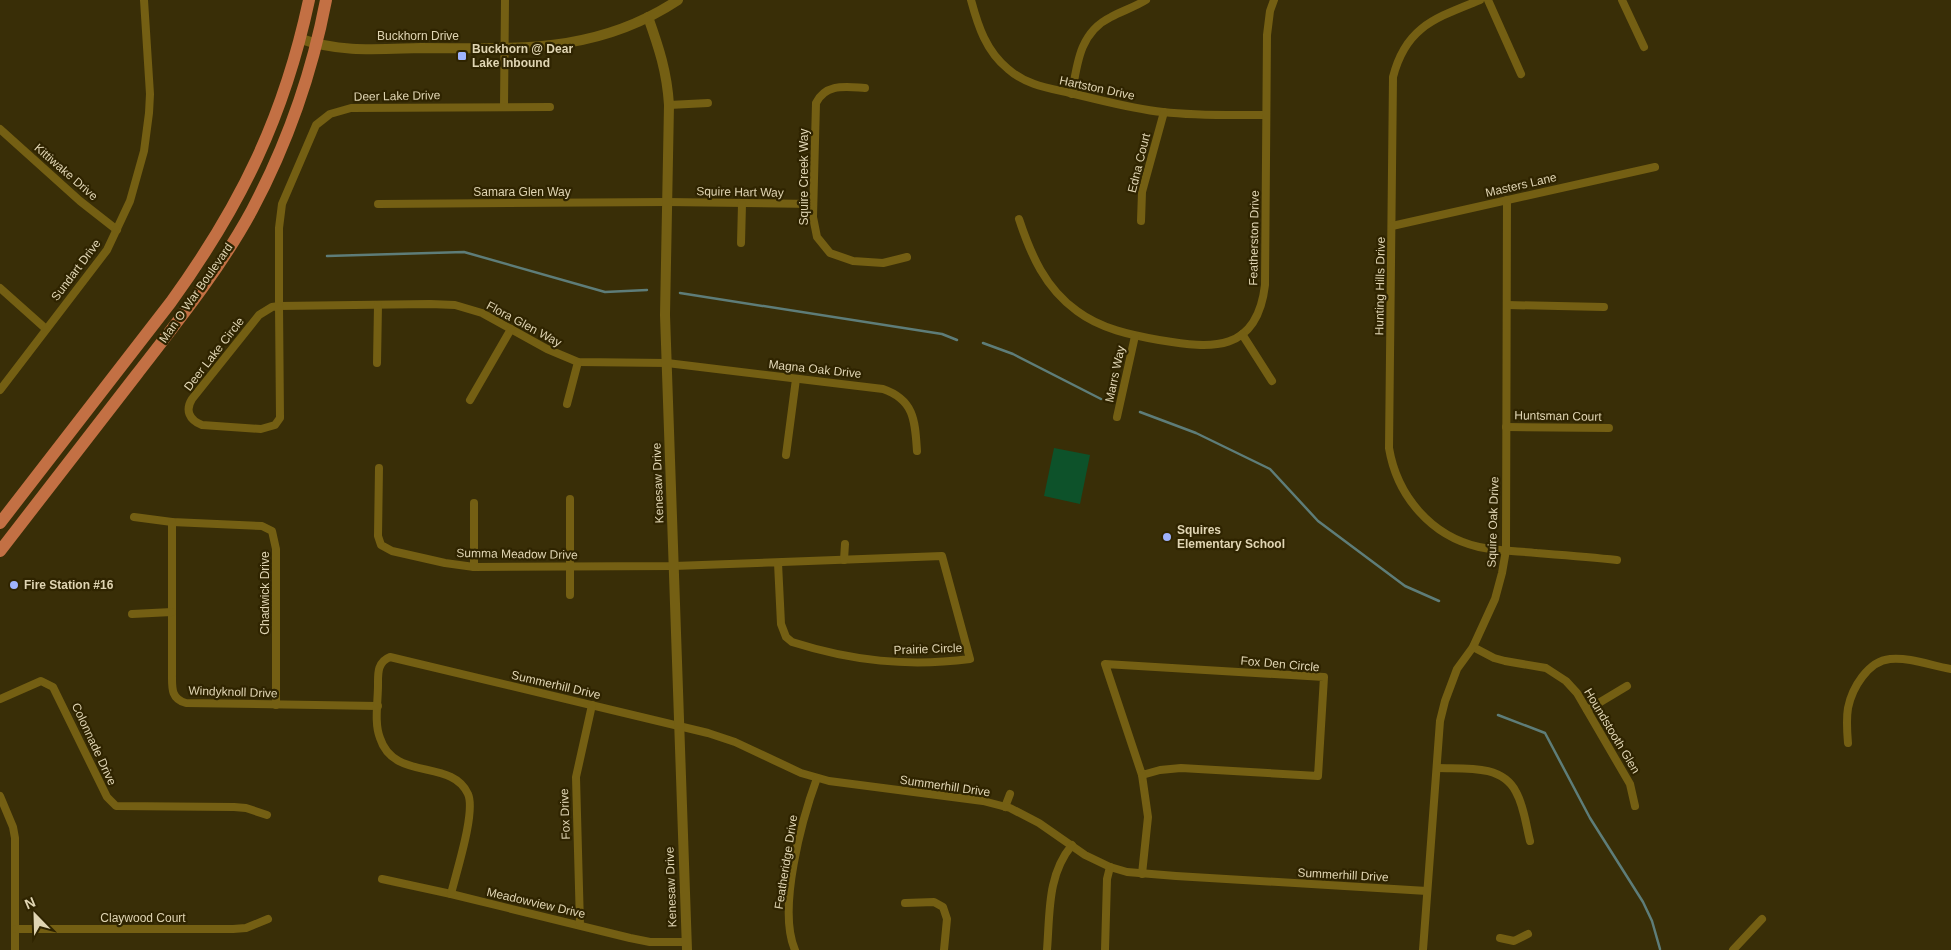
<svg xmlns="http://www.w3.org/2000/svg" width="1951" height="950" font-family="Helvetica,sans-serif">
	<rect width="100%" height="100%" fill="#392e07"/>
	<polygon fill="#0d522a" points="1054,448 1090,455 1080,504 1044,496"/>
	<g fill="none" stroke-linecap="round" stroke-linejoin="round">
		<g stroke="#5e7d79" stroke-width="2.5">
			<polyline points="327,256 464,252 605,292 647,290"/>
			<polyline points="680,293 942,334 957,340"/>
			<polyline points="983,343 1013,354 1101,399"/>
			<polyline points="1140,412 1196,433 1270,469 1318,521 1405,586 1439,601"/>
			<polyline points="1498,715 1545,733 1590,818 1643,902 1652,921 1660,949"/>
		</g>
		<g stroke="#745f13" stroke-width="8">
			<path d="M 971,0 C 978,26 986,51 1008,69 C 1026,85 1048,88 1070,93 C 1101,100 1132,109 1163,112 C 1197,116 1232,115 1266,115"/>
			<path d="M 1480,0 C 1436,18 1406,26 1393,77 L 1389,448 C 1397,496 1431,536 1479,547 C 1498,551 1518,551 1537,553 C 1563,555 1590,557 1617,560"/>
			<polyline points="1488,0 1521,74"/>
			<polyline points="1622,0 1644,47"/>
			<path d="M 865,88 C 846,87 826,83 816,103 L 813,217 L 817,237 L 830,253 L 853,261 L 883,263 L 907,257"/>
			<path d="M 1072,94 C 1077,63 1080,32 1111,17 C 1122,11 1135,7 1146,0"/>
			<polyline points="669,105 708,103"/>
			<polyline points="504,106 505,0"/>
			<path d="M 550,107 L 351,108 L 330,114 L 316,125 L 282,204 L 279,228 L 279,306 L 430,304 L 455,305 L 482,313 L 547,349 L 578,362 L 667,363 L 883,389 C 915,400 915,422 917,451"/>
			<polyline points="0,129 80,201 117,230"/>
			<polyline points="378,204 667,202 813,204"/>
			<path d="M 1019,219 C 1031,255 1045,288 1077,311 C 1101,329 1131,335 1159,340 C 1212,349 1257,353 1265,285 L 1267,35 L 1270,11 L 1274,0"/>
			<polyline points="1141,221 1142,192 1164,112"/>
			<polyline points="1392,226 1655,167"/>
			<polyline points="741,243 742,204"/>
			<polyline points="0,288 46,329"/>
			<polyline points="1507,305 1604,307"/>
			<path d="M 279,306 L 280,418 L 275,425 L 261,429 L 202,425 C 189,420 185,410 192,399 L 259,315 L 272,307 Z"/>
			<polyline points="1242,334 1272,381"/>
			<polyline points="377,363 378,305"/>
			<polyline points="0,390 107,250 130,201 144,151 149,113 150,94 144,0"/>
			<polyline points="470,400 511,329"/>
			<polyline points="567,404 578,362"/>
			<polyline points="1117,417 1135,336"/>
			<polyline points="1506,427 1609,428"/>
			<polyline points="786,455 796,379"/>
			<path d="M 379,468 L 378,536 L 381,545 L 392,551 L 445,563 L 474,567 L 674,566 L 942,556 L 970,659 C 908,667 852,661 792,642 L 786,637 L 781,624 L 778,563"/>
			<polyline points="570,499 570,595"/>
			<polyline points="474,503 474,567"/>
			<polyline points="134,517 172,522 262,526 272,531 276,549 276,705"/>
			<path d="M 172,522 L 172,675 C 172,688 171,699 186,703 L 378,706"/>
			<polyline points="844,560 845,544"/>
			<polyline points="132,614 172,612"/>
			<polyline points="1473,647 1494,658 1505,661 1546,668 1566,681 1577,693 1630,784 1635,806"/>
			<polygon points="1105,664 1324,677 1318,776 1181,768 1160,770 1142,775"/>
			<polyline points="0,699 41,681 53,687 107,797 116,806 234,807 246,808 267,815"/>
			<polyline points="1587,710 1627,686"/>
			<path d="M 1848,743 C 1847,731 1846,720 1848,708 C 1852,688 1868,661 1890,659 C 1910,657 1932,666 1951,669"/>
			<path d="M 1438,768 C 1464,769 1502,764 1516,792 C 1524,806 1526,825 1530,841"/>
			<polyline points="1142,775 1148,817 1142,874"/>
			<polyline points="0,796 13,827 15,838 15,950"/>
			<polyline points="1005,807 1010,794"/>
			<polyline points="382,879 451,894 630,938 650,942 686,942"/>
			<path d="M 451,894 C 456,873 476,812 468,794 C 452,758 394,782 380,738 C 374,723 378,702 378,685 C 378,674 377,662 390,657 L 708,733 L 735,742 L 801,773 L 829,781 L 983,801 L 1010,808 L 1039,823 L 1085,855 L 1110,867 L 1127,872 L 1176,876 L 1427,891"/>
			<polyline points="905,903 934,902 943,907 947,919 944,950"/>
			<polyline points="580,925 576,777 592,705"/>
			<polyline points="16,929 233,929 246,928 268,919"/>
			<polyline points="1500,938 1514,941 1528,934"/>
			<path d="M 795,950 C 777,909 802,819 817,778"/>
			<path d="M 1047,950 C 1050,913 1047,875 1072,845"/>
			<polyline points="1105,950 1107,879 1110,867"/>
			<polyline points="1423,950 1440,721 1445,701 1457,669 1473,647 1495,599 1502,573 1506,550 1507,200"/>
			<polyline points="1733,950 1762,919"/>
		</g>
		<g stroke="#745f13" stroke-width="10">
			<path d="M 648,17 C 659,48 667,72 669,105 L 665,315 L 687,950"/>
			<path d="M 301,39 C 341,53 380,49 421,48 C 515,48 595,55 678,0"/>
		</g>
		<g stroke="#c37044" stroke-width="12">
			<path d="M 0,523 L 171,302 C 241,205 284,117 309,0"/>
			<path d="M 0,551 C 46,492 91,433 137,374 C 178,321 220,269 252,210 C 287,144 312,73 326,0"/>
		</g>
	</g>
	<g fill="#9fb3fd" stroke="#2f2400" stroke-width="2">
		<rect x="457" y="51" width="10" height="10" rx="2.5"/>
		<circle cx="1167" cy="537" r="5"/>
		<circle cx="14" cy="585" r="5"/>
	</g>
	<g text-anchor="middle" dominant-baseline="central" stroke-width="4.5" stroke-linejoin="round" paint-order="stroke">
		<g font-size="12" fill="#e0d5b3" stroke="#2f2400">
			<text x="418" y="36">Buckhorn Drive</text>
			<text transform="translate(1097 88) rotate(12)">Hartston Drive</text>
			<text transform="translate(397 96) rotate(-1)">Deer Lake Drive</text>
			<text transform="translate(1139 163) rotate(-76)">Edna Court</text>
			<text transform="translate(66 172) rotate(41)">Kittiwake Drive</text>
			<text transform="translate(804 177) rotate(-90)">Squire Creek Way</text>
			<text transform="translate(1521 185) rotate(-13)">Masters Lane</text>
			<text x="522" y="192">Samara Glen Way</text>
			<text transform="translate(740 192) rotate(1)">Squire Hart Way</text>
			<text transform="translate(1254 238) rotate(-89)">Featherston Drive</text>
			<text transform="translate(76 270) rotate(-53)">Sundart Drive</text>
			<text transform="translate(1380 286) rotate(-89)">Hunting Hills Drive</text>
			<text transform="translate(196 293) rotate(-55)">Man O War Boulevard</text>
			<text transform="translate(524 324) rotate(28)">Flora Glen Way</text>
			<text transform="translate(214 354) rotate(-52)">Deer Lake Circle</text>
			<text transform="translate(815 369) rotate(6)">Magna Oak Drive</text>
			<text transform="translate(1115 374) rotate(-78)">Marrs Way</text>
			<text transform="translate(1558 416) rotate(1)">Huntsman Court</text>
			<text transform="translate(658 483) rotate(-92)">Kenesaw Drive</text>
			<text transform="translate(1493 522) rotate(-88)">Squire Oak Drive</text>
			<text transform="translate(517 554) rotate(1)">Summa Meadow Drive</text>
			<text transform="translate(265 593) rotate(-90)">Chadwick Drive</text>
			<text transform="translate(928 649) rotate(-2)">Prairie Circle</text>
			<text transform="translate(1280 664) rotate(5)">Fox Den Circle</text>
			<text transform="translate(556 685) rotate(13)">Summerhill Drive</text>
			<text transform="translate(233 692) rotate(2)">Windyknoll Drive</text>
			<text transform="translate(1612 731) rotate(59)">Houndstooth Glen</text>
			<text transform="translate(94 744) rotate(65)">Colonnade Drive</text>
			<text transform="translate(945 786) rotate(8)">Summerhill Drive</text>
			<text transform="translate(565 814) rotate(-92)">Fox Drive</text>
			<text transform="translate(786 862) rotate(-81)">Featheridge Drive</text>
			<text transform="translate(1343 875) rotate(3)">Summerhill Drive</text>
			<text transform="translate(671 887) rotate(-92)">Kenesaw Drive</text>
			<text transform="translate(536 903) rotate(13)">Meadowview Drive</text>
			<text x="143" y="918">Claywood Court</text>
		</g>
		<g font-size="12" font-weight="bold" fill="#e0d5b3" stroke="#2f2400" text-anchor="start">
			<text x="472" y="49">Buckhorn @ Dear<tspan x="472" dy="14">Lake Inbound</tspan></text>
			<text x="1177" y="530">Squires<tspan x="1177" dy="14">Elementary School</tspan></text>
			<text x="24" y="585">Fire Station #16</text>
		</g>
	</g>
	<g transform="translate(35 915) rotate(337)" stroke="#2f2400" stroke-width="4" paint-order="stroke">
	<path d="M0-4L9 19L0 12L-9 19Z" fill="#e0d5b3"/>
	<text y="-8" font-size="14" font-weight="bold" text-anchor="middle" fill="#e0d5b3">N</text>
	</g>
</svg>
